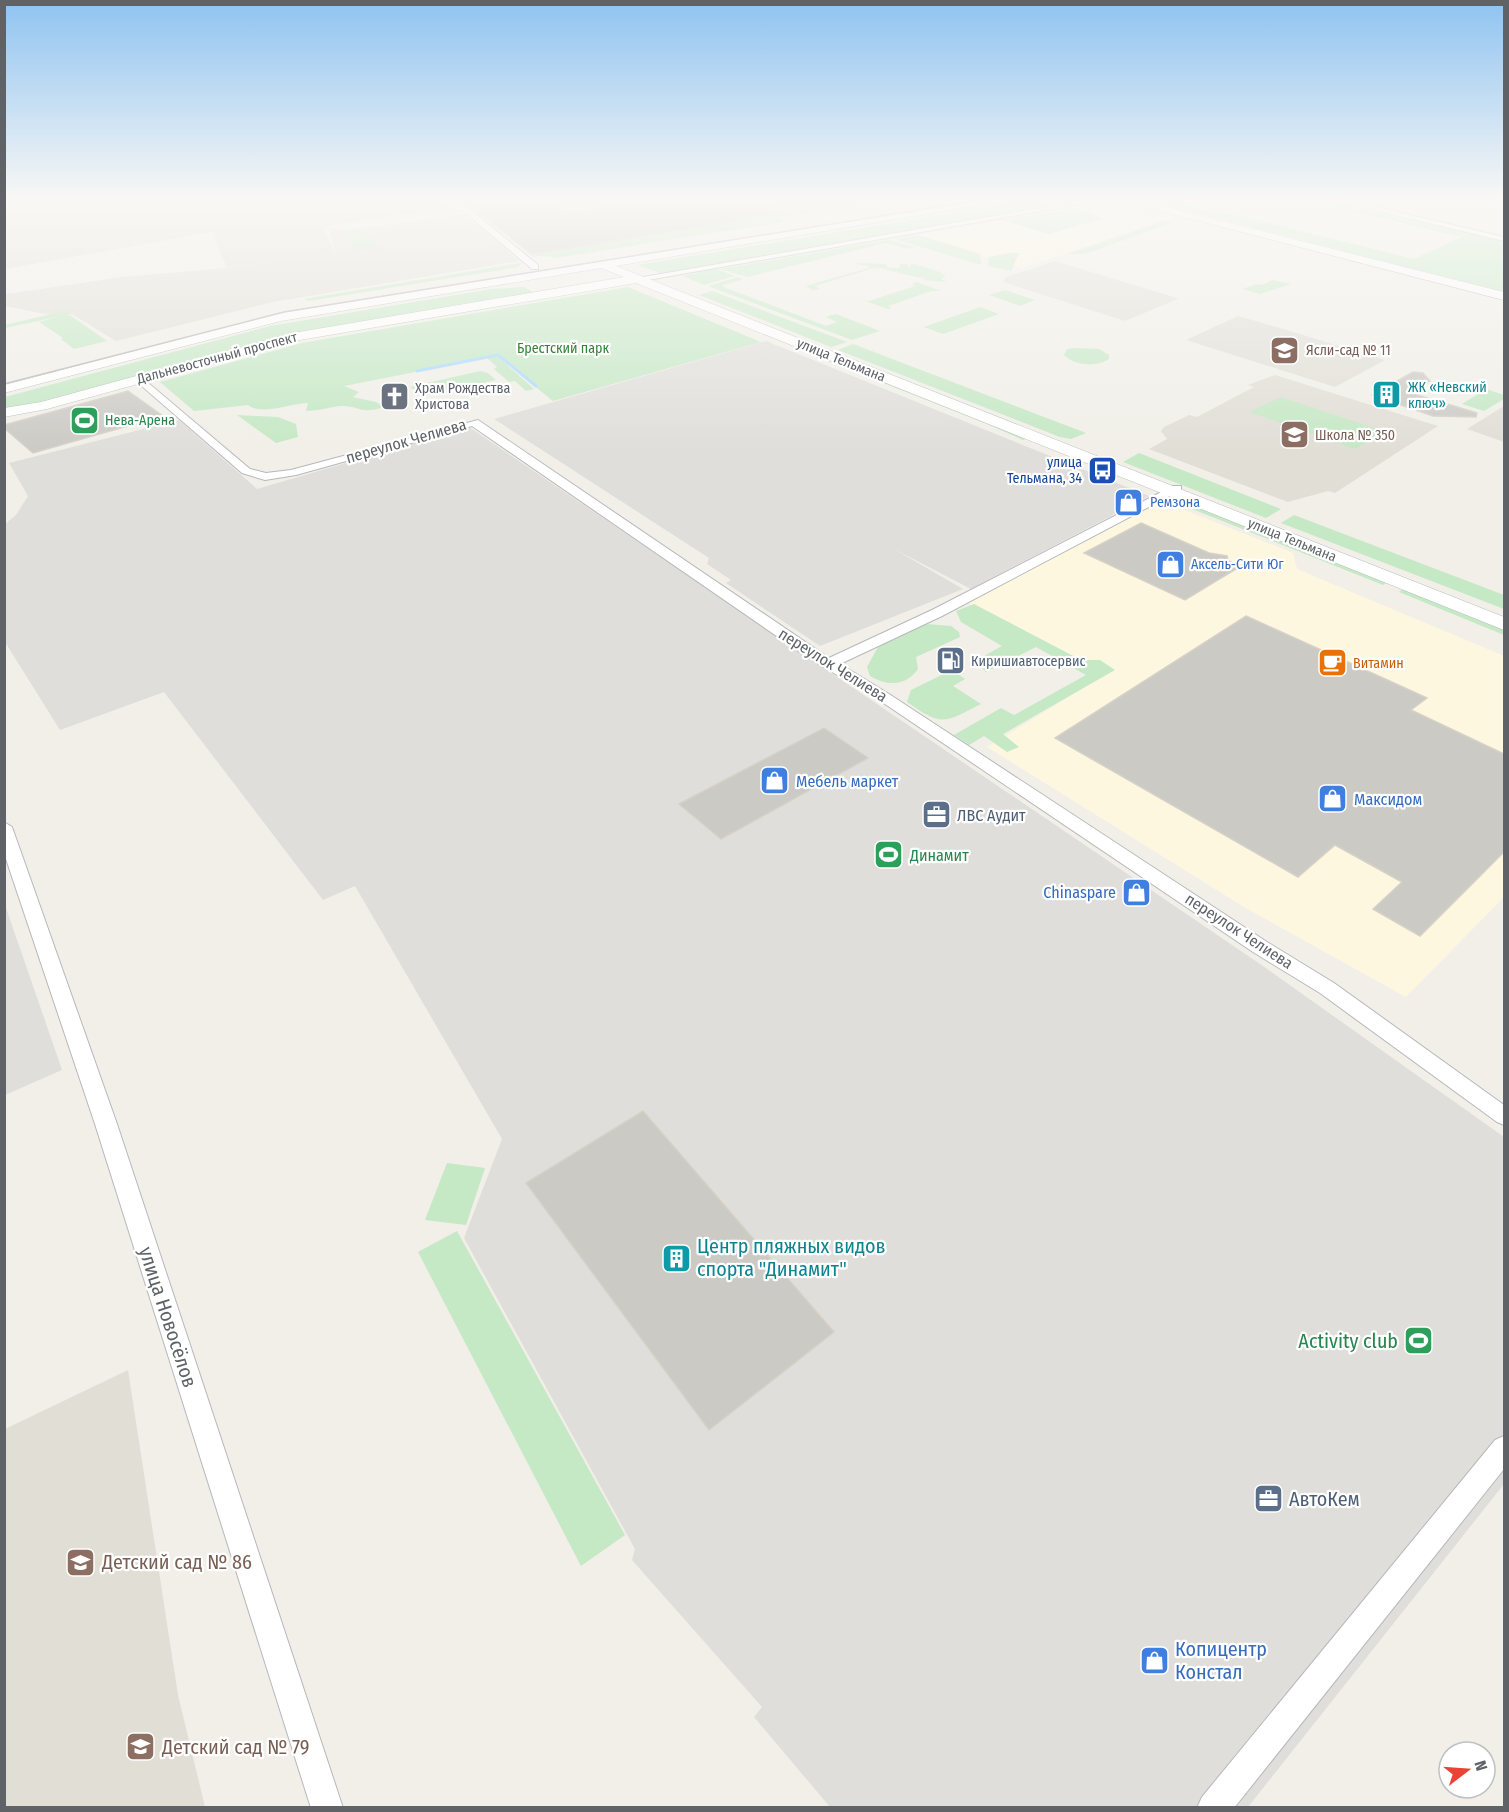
<svg xmlns="http://www.w3.org/2000/svg" width="1509" height="1812" font-family="'Fira Sans Condensed',sans-serif">
	<rect width="100%" height="100%" fill="#f1efe8"/>
	<g fill="#fef7e0">
		<polygon points="1104,203 1170,218 1022,268 918,235"/>
		<polygon points="1162,501 1293,553 1297,569 1504,656 1504,897 1406,997 1244,907 987,747 1101,677 971,606 967,600"/>
	</g>
	<g fill="#e0deda">
		<polygon points="5,199 443,199 449,208 323,226 336,254 227,268 212,232 5,269"/>
		<polygon points="460,199 898,199 533,257"/>
		<polygon points="766,341 1149,496 971,589 894,549 963,589 820,646 726,583 731,580 707,564 709,558 494,419"/>
		<polygon points="179,420 257,489 469,427 1260,964 1504,1137 1504,1484 1248,1807 830,1807 754,1717 762,1707 632,1560 635,1549 464,1238 502,1139 355,886 323,900 164,692 60,730 5,642 5,524 16,515 28,496 9,463"/>
		<polygon points="5,905 62,1070 5,1095 4,1095"/>
	</g>
	<g fill="#e1ded6">
		<polygon points="464,214 519,261 273,302 116,341 72,314 61,317 5,306 4,296 7,294 122,277 227,268 336,254 329,229 358,229"/>
		<polygon points="1055,261 1177,298 1178,299 1125,321 1003,282 1006,277"/>
		<polygon points="1238,316 1280,328 1385,360 1335,387 1186,340"/>
		<polygon points="1275,375 1438,426 1335,493 1328,491 1288,502 1149,449 1167,439 1161,431 1164,427 1189,415 1197,417 1254,387 1248,385"/>
		<polygon points="1504,406 1504,442 1467,429"/>
		<polygon points="128,1370 178,1695 205,1807 5,1807 5,1429"/>
	</g>
	<g fill="#c5e8c5">
		<polygon points="1020,199 1029,199 632,263"/>
		<polygon points="1037,199 1096,199 660,273 637,265"/>
		<polygon points="1142,199 1172,199 1210,212 1229,213 1414,259 1461,237 1301,200 1317,199 1504,242 1504,293 1137,201 1398,265"/>
		<polygon points="1077,208 1102,219 1049,234 1002,220"/>
		<polygon points="773,216 789,221 556,258 534,255"/>
		<polygon points="1164,221 1172,223 1085,254 1068,254"/>
		<polygon points="363,229 378,248 357,251 342,231"/>
		<polygon points="918,235 980,254 981,265 894,239"/>
		<polygon points="889,240 914,247 907,249 886,243 747,277 721,269"/>
		<polygon points="1010,253 1019,253 1011,271 988,266 989,257"/>
		<polygon points="521,263 519,267 309,301 304,299"/>
		<path d="M 860,263 L 886,264 L 888,268 L 899,268 L 900,264 L 907,264 L 911,268 L 910,264 L 919,265 L 917,267 L 921,266 L 942,273 L 939,275 L 946,274 L 941,279 L 947,282 L 923,280 L 925,278 C 922,279 882,269 875,266 L 880,269 L 873,268 L 815,286 L 820,289 L 813,290 L 806,286 L 869,268 L 868,266 L 856,264 Z"/>
		<polygon points="716,269 735,276 704,285 683,276"/>
		<polygon points="738,277 743,279 721,286 826,326 837,322 826,317 836,314 880,331 852,340 708,286"/>
		<polygon points="1273,280 1291,284 1260,294 1243,289 1256,284 1262,285"/>
		<polygon points="917,282 941,291 931,291 888,306 891,308 888,309 865,301 869,301 915,286 912,284"/>
		<polygon points="524,287 533,292 292,335 39,404 5,410 5,397 270,326 492,289"/>
		<path d="M 628,287 L 761,342 L 553,401 L 497,356 L 534,389 L 526,391 L 515,381 L 509,382 L 494,369 L 497,367 L 487,358 L 344,386 L 359,392 L 353,397 L 376,402 L 384,407 C 360,415 358,405 341,406 C 329,407 319,411 306,411 L 308,403 C 292,403 260,416 248,405 L 194,411 L 160,382 L 302,343 Z"/>
		<polygon points="1005,290 1035,300 1020,306 989,295"/>
		<polygon points="712,291 847,342 831,347 699,295"/>
		<polygon points="980,307 999,314 943,334 924,327"/>
		<polygon points="64,311 71,313 66,316 70,315 107,341 74,349 61,339 63,338 39,322 62,316 5,328 5,325"/>
		<polygon points="853,344 1086,433 1071,439 1060,437 838,350"/>
		<path d="M 1074,348 L 1099,349 L 1109,355 L 1109,359 C 1097,367 1075,366 1064,355 L 1067,349 Z"/>
		<polygon points="821,355 1029,438 1023,440 987,424 817,357"/>
		<polygon points="480,371 488,373 496,380 424,396 410,387"/>
		<polygon points="1486,389 1504,395 1504,399 1484,411 1462,404"/>
		<polygon points="1281,397 1386,432 1355,449 1249,412"/>
		<polygon points="237,415 278,417 296,424 298,437 276,443"/>
		<polygon points="1139,453 1281,509 1266,518 1123,462"/>
		<polygon points="1174,497 1389,581 1383,585 1167,499"/>
		<polygon points="1294,515 1504,595 1504,609 1281,523"/>
		<polygon points="1404,588 1504,629 1504,635 1399,592"/>
		<polygon points="974,604 1081,660 1100,660 1115,670 1003,734 1019,747 1007,752 984,736 969,745 954,735 1001,708 1014,715 1086,675 1036,647 986,672 975,661 1002,646 961,622 956,611"/>
		<path d="M 926,624 L 951,626 L 959,632 L 960,637 L 916,657 L 918,669 C 905,687 887,686 870,676 L 867,667 L 878,647 Z"/>
		<path d="M 952,670 L 965,679 L 953,686 L 981,704 C 943,723 943,727 907,702 L 911,690 Z"/>
		<polygon points="447,1163 485,1168 466,1225 425,1220"/>
		<polygon points="457,1231 625,1535 581,1566 418,1252"/>
	</g>
	<g fill="none" stroke-linecap="round" stroke-linejoin="round">
		<polyline stroke="#aadaff" stroke-width="3" points="417,371 498,355 536,386"/>
	</g>
	<g fill="#cccac5" stroke="#d6d1c6" stroke-width="1.5">
		<polygon points="462,199 547,199 568,213 660,199 754,199 782,214 532,254"/>
		<polygon points="1413,372 1423,373 1430,381 1411,393 1477,413 1476,417 1433,416 1372,395"/>
		<polygon points="128,391 163,416 33,453 4,428 4,425"/>
		<polygon points="1141,523 1209,553 1227,556 1228,561 1241,566 1185,600 1084,553"/>
		<polygon points="1246,616 1427,698 1411,710 1504,754 1504,852 1420,936 1373,909 1402,882 1335,845 1298,877 1055,738"/>
		<polygon points="824,728 868,758 721,839 679,804"/>
		<polygon points="643,1111 834,1332 709,1430 526,1183"/>
	</g>
	<g fill="none" stroke-linecap="round" stroke-linejoin="round">
		<defs>
			<g id="street">
				<polygon points="449,199 457,199 538,265 538,269 532,269"/>
				<polygon points="1092,199 1110,199 636,282 632,279"/>
				<polygon points="1328,199 1342,199 1504,237 1504,241"/>
				<polygon points="140,376 250,469 266,473 291,470 478,420 829,658 932,610 1173,486 1181,486 1181,490 942,616 840,664 889,694 1267,942 1334,983 1504,1105 1504,1125 1497,1122 1320,993 1253,952 879,700 807,657 472,426 296,475 265,480 242,473 136,381 136,377"/>
				<polygon points="4,822 12,827 117,1124 343,1808 311,1808 95,1124 4,853"/>
				<polygon points="1504,1436 1504,1469 1234,1808 1197,1808 1202,1797 1495,1440"/>
			</g>
			<g id="secondary">
				<polygon points="988,199 1014,199 616,266 1504,617 1504,630 636,283 294,341 47,409 4,417 4,408 41,402 293,333 624,277 601,268 281,321 4,393 4,385 280,313"/>
				<polygon points="1115,199 1134,199 1504,292 1504,300"/>
			</g>
		</defs>
		<use href="#street" stroke="#b5b8bc" stroke-width="2"/>
		<use href="#secondary" stroke="#b6babf" stroke-width="1"/>
		<use href="#street" fill="#fff" fill-rule="evenodd"/>
		<use href="#secondary" fill="#fff" fill-rule="evenodd"/>
		<polyline stroke="#b6b7b8" stroke-width="1.5" points="4,384 284,312 987,199"/>
	</g>
	<linearGradient id="sky" x2="0" y2="1"><stop stop-color="#8fc3f1"/><stop offset="0.44" stop-color="#f9f8f5"/><stop offset="1" stop-color="#f9f8f5" stop-opacity="0"/></linearGradient>
	<rect width="1509" height="453" fill="url(#sky)"/>
	<defs>
		<symbol id="school-square" viewBox="-11 -11 22 22"><rect x="-9" y="-9" width="18" height="18" rx="4" fill="#8d6e63" stroke="#fff"/><path d="M0-5L7-2L0 1L-7-2ZM-4 1L0 2.5L4 1V4Q0 6-4 4Z" fill="#fff"/></symbol>
		<symbol id="building-square" viewBox="-11 -11 22 22"><rect x="-9" y="-9" width="18" height="18" rx="4" fill="#0f9aa8" stroke="#fff"/><path d="M-4-6H4V6H1V3H-1V6H-4ZM-2.5-4.3h1.7v1.8h-1.7ZM.8-4.3h1.7v1.8H.8ZM-2.5-1h1.7V.8h-1.7ZM.8-1h1.7V.8H.8Z" fill="#fff"/></symbol>
		<symbol id="church-square" viewBox="-11 -11 22 22"><rect x="-9" y="-9" width="18" height="18" rx="4" fill="#6b7280" stroke="#fff"/><path d="M-1.2-6h2.4v3.5h3.3v2.4h-3.3V6h-2.4V-.1h-3.3v-2.4h3.3Z" fill="#fff"/></symbol>
		<symbol id="stadium-square" viewBox="-11 -11 22 22"><rect x="-9" y="-9" width="18" height="18" rx="4" fill="#2e9e5b" stroke="#fff"/><path d="M0-5a6.5 5 0 1 0 0 10a6.5 5 0 1 0 0-10ZM-3.5-1.8h7v3.6h-7Z" fill="#fff"/></symbol>
		<symbol id="bus-square" viewBox="-11 -11 22 22"><rect x="-9" y="-9" width="18" height="18" rx="4" fill="#1a4fb4" stroke="#fff"/><path d="M-5-6H5V4H4V6H2V4H-2V6H-4V4H-5ZM-3.5-4V0h7V-4ZM-3.5 1.2v1.5H-2V1.2ZM2 1.2v1.5H3.5V1.2Z" fill="#fff"/></symbol>
		<symbol id="shop-square" viewBox="-11 -11 22 22"><rect x="-9" y="-9" width="18" height="18" rx="4" fill="#3f7fe0" stroke="#fff"/><path d="M-5-2.5h2.3a2.7 3.5 0 0 1 5.4 0H5L5.5 6h-11ZM-1.5-2.5h3a1.5 2.3 0 0 0-3 0Z" fill="#fff"/></symbol>
		<symbol id="fuel-square" viewBox="-11 -11 22 22"><rect x="-9" y="-9" width="18" height="18" rx="4" fill="#5c6f8a" stroke="#fff"/><path d="M-5.5-6h7V0h2V4h1.3V-2.5L3-4.5l.8-.8L6-3V5H2.5V1h-1V6h-7ZM-4.2-4.7v3.2H.2V-4.7Z" fill="#fff"/></symbol>
		<symbol id="cafe-square" viewBox="-11 -11 22 22"><rect x="-9" y="-9" width="18" height="18" rx="4" fill="#e8710a" stroke="#fff"/><path d="M-5.5-4.5H6V0H3Q3 3.5 0 3.5H-2.5Q-5.5 3.5-5.5 0ZM3-3.2v2h1.7v-2ZM-6 4.5H4V6H-6Z" fill="#fff"/></symbol>
		<symbol id="office-square" viewBox="-11 -11 22 22"><rect x="-9" y="-9" width="18" height="18" rx="4" fill="#5c6f8a" stroke="#fff"/><path d="M-6-3h4V-5.5h4V-3h4V5H-6ZM-1-4.5V-3h2v-1.5ZM-6 0V1H6V0Z" fill="#fff"/></symbol>
	</defs>
	<g fill-rule="evenodd">
		<use href="#school-square" x="1268" y="334" width="33" height="33"/>
		<use href="#building-square" x="1370" y="378" width="33" height="33"/>
		<use href="#church-square" x="378" y="380" width="33" height="33"/>
		<use href="#stadium-square" x="68" y="404" width="33" height="33"/>
		<use href="#school-square" x="1278" y="418" width="33" height="33"/>
		<use href="#bus-square" x="1086" y="454" width="33" height="33"/>
		<use href="#shop-square" x="1112" y="486" width="33" height="33"/>
		<use href="#shop-square" x="1154" y="548" width="33" height="33"/>
		<use href="#fuel-square" x="934" y="644" width="33" height="33"/>
		<use href="#cafe-square" x="1316" y="646" width="33" height="33"/>
		<use href="#shop-square" x="758" y="764" width="33" height="33"/>
		<use href="#shop-square" x="1316" y="782" width="33" height="33"/>
		<use href="#office-square" x="920" y="798" width="33" height="33"/>
		<use href="#stadium-square" x="872" y="838" width="33" height="33"/>
		<use href="#shop-square" x="1120" y="876" width="33" height="33"/>
		<use href="#building-square" x="660" y="1242" width="33" height="33"/>
		<use href="#stadium-square" x="1402" y="1324" width="33" height="33"/>
		<use href="#office-square" x="1252" y="1482" width="33" height="33"/>
		<use href="#school-square" x="64" y="1546" width="33" height="33"/>
		<use href="#shop-square" x="1138" y="1644" width="33" height="33"/>
		<use href="#school-square" x="124" y="1730" width="33" height="33"/>
	</g>
	<g text-anchor="middle" dominant-baseline="central" stroke-width="4.5" stroke-linejoin="round" paint-order="stroke">
		<g font-size="14" fill="#348238" stroke="#fff">
			<text x="563" y="348">Брестский парк</text>
		</g>
		<g font-size="14" fill="#785e54" stroke="#fff" text-anchor="start">
			<text x="1306" y="350">Ясли-сад № 11</text>
			<text x="1315" y="435">Школа № 350</text>
		</g>
		<g font-size="14" fill="#5f6368" stroke="#fff">
			<text transform="translate(217 358) rotate(-15)">Дальневосточный проспект</text>
			<text transform="translate(841 360) rotate(22)">улица Тельмана</text>
			<text transform="translate(1292 540) rotate(22)">улица Тельмана</text>
		</g>
		<g font-size="14" fill="#0d838f" stroke="#fff" text-anchor="start">
			<text x="1408" y="387">ЖК «Невский<tspan x="1408" dy="16">ключ»</tspan></text>
		</g>
		<g font-size="14" fill="#5b616d" stroke="#fff" text-anchor="start">
			<text x="415" y="388">Храм Рождества<tspan x="415" dy="16">Христова</tspan></text>
		</g>
		<g font-size="14" fill="#27864d" stroke="#fff" text-anchor="start">
			<text x="105" y="420">Нева-Арена</text>
		</g>
		<g font-size="14" fill="#164399" stroke="#fff" text-anchor="end">
			<text x="1082" y="462">улица<tspan x="1082" dy="16">Тельмана, 34</tspan></text>
		</g>
		<g font-size="14" fill="#366cbe" stroke="#fff" text-anchor="start">
			<text x="1150" y="502">Ремзона</text>
			<text x="1191" y="564">Аксель-Сити Юг</text>
		</g>
		<g font-size="14" fill="#4e5e75" stroke="#fff" text-anchor="start">
			<text x="971" y="661">Киришиавтосервис</text>
		</g>
		<g font-size="14" fill="#c56008" stroke="#fff" text-anchor="start">
			<text x="1353" y="663">Витамин</text>
		</g>
		<g font-size="16" fill="#5f6368" stroke="#fff">
			<text transform="translate(406 441) rotate(-16)">переулок Челиева</text>
			<text transform="translate(833 665) rotate(32)">переулок Челиева</text>
			<text transform="translate(1239 931) rotate(33)">переулок Челиева</text>
		</g>
		<g font-size="16" fill="#366cbe" stroke="#fff" text-anchor="start">
			<text x="796" y="781">Мебель маркет</text>
			<text x="1354" y="799">Максидом</text>
			<text x="1116" y="892" text-anchor="end">Chinaspare</text>
		</g>
		<g font-size="16" fill="#4e5e75" stroke="#fff" text-anchor="start">
			<text x="957" y="815">ЛВС Аудит</text>
		</g>
		<g font-size="16" fill="#27864d" stroke="#fff" text-anchor="start">
			<text x="910" y="855">Динамит</text>
		</g>
		<g font-size="20" fill="#0d838f" stroke="#fff" text-anchor="start">
			<text x="697" y="1246">Центр пляжных видов<tspan x="697" dy="23">спорта "Динамит"</tspan></text>
		</g>
		<g font-size="20" fill="#5f6368" stroke="#fff">
			<text transform="translate(168 1317) rotate(72)">улица Новосёлов</text>
		</g>
		<g font-size="20" fill="#27864d" stroke="#fff" text-anchor="end">
			<text x="1398" y="1341">Activity club</text>
		</g>
		<g font-size="20" fill="#4e5e75" stroke="#fff" text-anchor="start">
			<text x="1289" y="1499">АвтоКем</text>
		</g>
		<g font-size="20" fill="#785e54" stroke="#fff" text-anchor="start">
			<text x="102" y="1562">Детский сад № 86</text>
			<text x="162" y="1747">Детский сад № 79</text>
		</g>
		<g font-size="20" fill="#366cbe" stroke="#fff" text-anchor="start">
			<text x="1175" y="1649">Копицентр<tspan x="1175" dy="23">Констал</tspan></text>
		</g>
	</g>
	<rect width="1509" height="1812" fill="none" stroke="#5f6368" stroke-width="12"/>
	<g transform="translate(1467 1770) rotate(73)"><circle r="28" fill="#ffffff" stroke="#bfc1c3" stroke-width="1.5"/>
	<path d="M0-4.5L10 22L0 15L-10 22Z" fill="#ea4335"/>
	<text y="-9" font-size="16" font-weight="bold" text-anchor="middle" fill="#5f6368">N</text>
	</g>
</svg>
